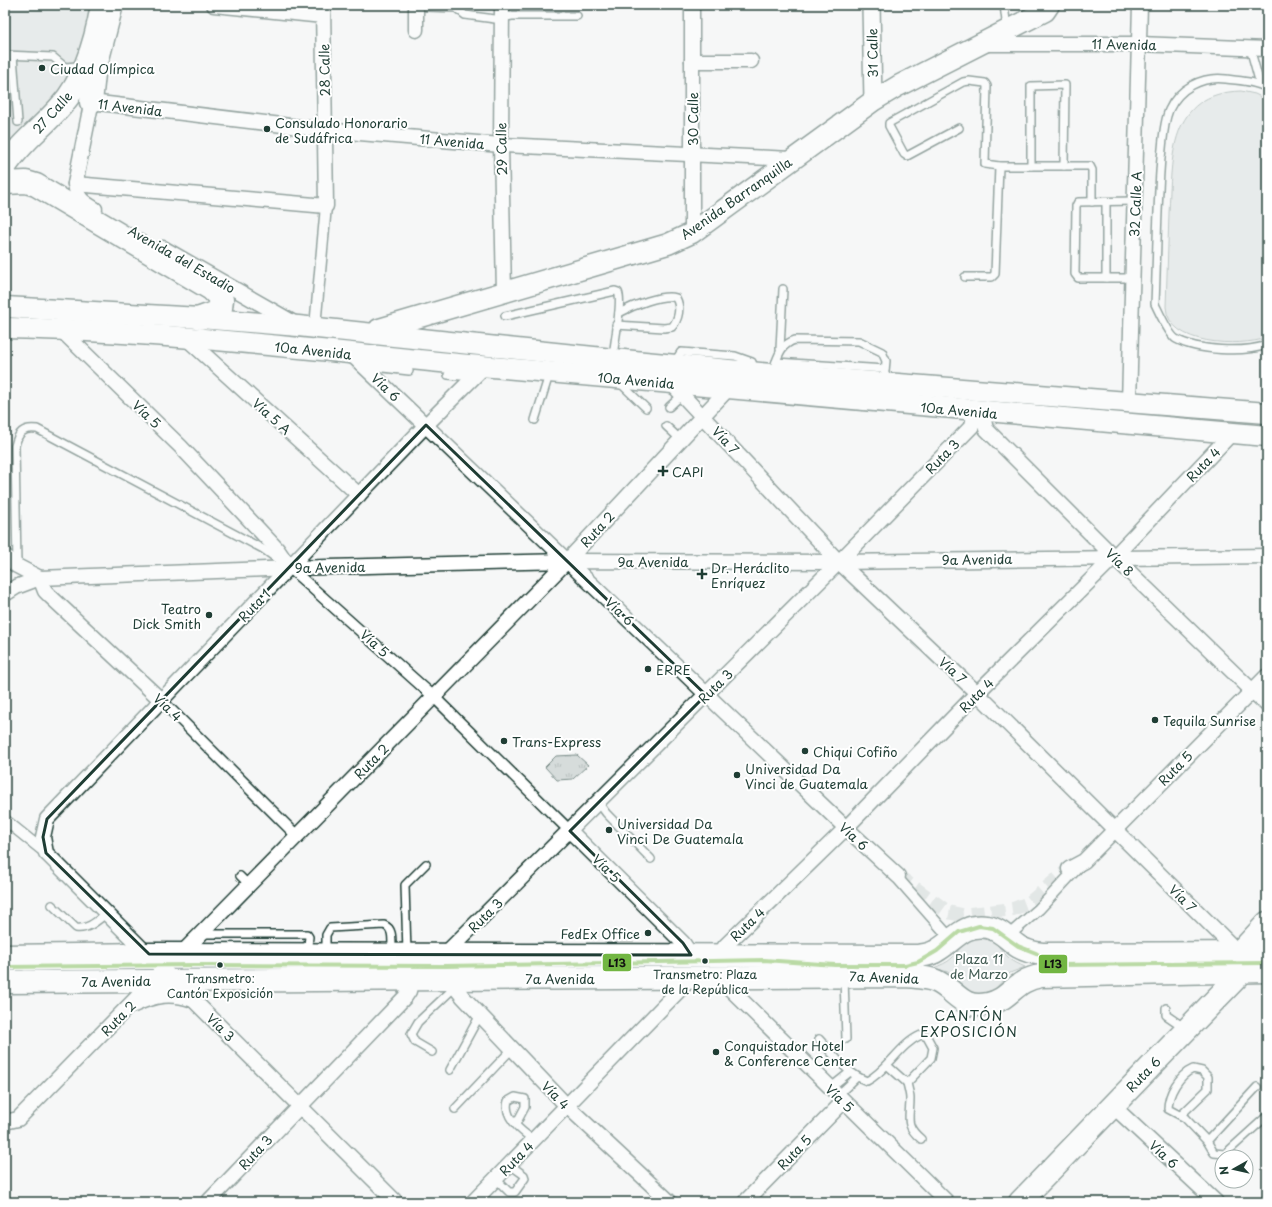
<svg xmlns="http://www.w3.org/2000/svg" width="1272" height="1207" font-family="'Playpen Sans',sans-serif">
	<defs>
		<pattern id="grass-tufts" width="24" height="20" patternUnits="userSpaceOnUse"><rect width="24" height="20" fill="#d6dcdb"/><path d="M3 7l-1-3M5 7V3M7 7l1-3M15 17l-1-3M17 17v-4M19 17l1-3" fill="none" stroke="#b7bebd"/></pattern>
	</defs>
	<rect width="100%" height="100%" fill="#f6f7f7"/>
	<filter id="ink" filterUnits="userSpaceOnUse"><feTurbulence type="fractalNoise" baseFrequency=".025" numOctaves="2"/><feDisplacementMap in="SourceGraphic" scale="8" xChannelSelector="R" yChannelSelector="G"/><feConvolveMatrix kernelMatrix="1 2 1 2 8 2 1 2 1" color-interpolation-filters="sRGB"/></filter>
	<g filter="url(#ink)">
		<polygon fill="url(#grass-tufts)" stroke="#7a8c88" points="577,755 588,765 573,779 557,780 545,767 556,756"/>
		<g fill="#d6dcdb" stroke="#7a8c88">
			<polygon points="5,5 97,5 72,82 5,157"/>
			<path d="M 1241,91 L 1255,94 L 1267,100 L 1267,338 C 1239,347 1168,346 1166,307 C 1167,276 1168,244 1169,213 C 1172,158 1168,93 1241,91 Z"/>
			<path d="M 979,938 C 999,940 996,946 1008,957 C 1013,962 1019,964 1025,967 L 1010,973 L 994,990 L 979,994 L 967,991 L 948,972 L 934,968 C 940,965 947,963 952,958 C 962,949 959,939 979,938 Z"/>
		</g>
		<g fill="none" stroke-linecap="round" stroke-linejoin="round">
			<polyline stroke="#cbd2d0" stroke-width="14" stroke-dasharray="14 7" stroke-linecap="butt" points="898,876 948,912 962,915 1013,909 1029,903 1069,869"/>
			<defs>
				<g id="service">
					<polyline points="1004,5 1007,29"/>
					<polyline points="426,7 456,8 465,15 495,19 512,16 577,16"/>
					<polyline points="1250,48 1260,84"/>
					<polyline points="5,55 53,57 65,67 77,66"/>
					<polyline points="13,56 18,122"/>
					<path d="M 1267,88 C 1255,81 1240,81 1226,79 C 1202,76 1179,88 1169,110 C 1163,124 1163,143 1161,158 C 1157,207 1157,256 1155,304 C 1159,312 1169,335 1176,339 C 1198,351 1243,353 1267,345"/>
					<polyline points="959,128 907,156 904,154 889,126 889,123 963,82 969,81 985,83 987,86 985,164 999,166"/>
					<polyline points="1031,166 1031,86 1065,85 1064,166"/>
					<polyline points="1106,202 1106,278"/>
					<polyline points="965,277 992,277 995,274 999,166 1090,166 1092,170 1092,202"/>
					<polyline points="1132,278 1078,278 1075,274 1076,206 1078,202 1135,201"/>
					<path d="M 505,316 L 615,291 L 618,292 C 623,301 614,344 613,357"/>
					<path d="M 616,325 L 664,328 L 672,327 C 679,319 681,307 676,298 C 663,293 632,306 619,313"/>
					<polyline points="780,349 783,289"/>
					<polyline points="776,362 885,369"/>
					<polyline points="674,363 681,352 735,356 752,362 755,372"/>
					<polyline points="366,366 409,371"/>
					<path d="M 772,372 C 778,358 779,345 795,340 L 859,341 L 882,352 L 886,361 L 884,381"/>
					<polyline points="448,375 473,377"/>
					<polyline points="621,384 646,408"/>
					<polyline points="669,407 682,395"/>
					<polyline points="535,420 549,375"/>
					<polyline points="666,426 681,440"/>
					<path d="M 17,566 L 15,446 C 18,433 23,427 37,429 L 263,549 L 281,562"/>
					<polyline points="598,802 606,813 651,859"/>
					<polyline points="240,876 249,885"/>
					<path d="M 52,905 L 76,928 C 88,930 98,920 107,913"/>
					<polyline points="201,934 307,934 309,937 308,945 302,950"/>
					<path d="M 326,951 L 326,935 L 330,928 L 384,925 C 395,929 391,943 392,953"/>
					<polyline points="407,953 405,885 426,864"/>
					<polyline points="25,967 157,965"/>
					<polyline points="844,978 846,1039"/>
					<polyline points="1166,1008 1166,1015 1185,1028"/>
					<path d="M 819,1039 C 833,1054 847,1074 867,1081 C 888,1070 900,1044 921,1035 L 927,1037 L 933,1048 L 931,1058 L 907,1083 C 908,1088 910,1094 910,1099 C 910,1118 904,1125 921,1139"/>
					<polyline points="432,1052 415,1042 411,1034 418,1022 455,987"/>
					<polyline points="888,1066 907,1083"/>
					<polyline points="450,1070 480,1015"/>
					<polyline points="1257,1087 1210,1138 1207,1141 1214,1153 1225,1154 1267,1116"/>
					<polyline points="830,1088 850,1072"/>
					<polyline points="837,1096 856,1078"/>
					<polyline points="455,1109 512,1049"/>
					<path d="M 1181,1115 L 1208,1089 L 1208,1077 L 1202,1071 L 1193,1069 C 1179,1075 1168,1094 1168,1109 L 1185,1118 L 1207,1141"/>
					<path d="M 516,1124 L 525,1107 L 525,1099 L 515,1097 L 508,1101 C 503,1117 522,1132 534,1140"/>
					<polyline points="496,1179 509,1192 515,1192 525,1178 524,1175 510,1165"/>
				</g>
				<g id="pedestrian">
					<polyline points="315,327 326,206"/>
					<polyline points="290,568 434,697 570,831"/>
					<polyline points="162,701 297,836"/>
					<polyline points="5,820 46,853"/>
					<polyline points="893,873 951,939"/>
					<polyline points="1007,937 1039,909 1079,866"/>
				</g>
				<g id="minor">
					<polyline points="214,5 323,16"/>
					<polyline points="502,5 501,145 504,293"/>
					<polyline points="692,5 692,233"/>
					<polyline points="416,30 416,5"/>
					<polyline points="985,44 1139,44 1267,49"/>
					<polyline points="692,61 751,61"/>
					<polyline points="100,67 116,5"/>
					<path d="M 93,95 L 75,184 C 77,198 83,202 95,209"/>
					<polyline points="91,102 324,130 501,145 791,159"/>
					<polyline points="75,184 326,206 323,5"/>
					<polyline points="163,248 294,323"/>
					<polyline points="60,329 181,447 277,549 290,568"/>
					<polyline points="185,337 359,495"/>
					<polyline points="351,354 846,828 898,876"/>
					<polyline points="671,383 839,562 977,693 1239,953"/>
					<polyline points="1129,403 1140,5"/>
					<polyline points="982,412 986,429 1114,557 1267,705"/>
					<polyline points="5,556 17,566 40,578"/>
					<polyline points="40,578 45,591 51,597 162,701"/>
					<polyline points="5,594 16,587 40,578 290,568 567,561 839,562 1267,556"/>
					<polyline points="570,831 683,943 691,955"/>
					<polyline points="1069,869 1084,861 1267,676"/>
					<polyline points="444,955 839,562 972,426 975,411"/>
					<polyline points="179,956 567,561 728,389"/>
					<polyline points="719,956 725,946 846,828 977,693 1114,557 1232,433"/>
					<polyline points="717,976 947,1202"/>
					<polyline points="455,978 455,987 463,997 567,1106 670,1202"/>
					<path d="M 134,1005 C 154,995 171,992 193,1000"/>
					<polyline points="1113,1106 1216,1202"/>
					<polyline points="5,1122 18,1119 155,979"/>
					<polyline points="208,1202 405,997 409,991 412,979"/>
					<polyline points="396,1202 46,853 43,837 47,819 426,425 484,367"/>
					<polyline points="473,1202 692,977"/>
					<polyline points="745,1202 843,1102"/>
				</g>
				<polyline id="tertiary" points="871,5 873,101"/>
				<g id="secondary">
					<polyline points="5,307 200,318 298,326 613,359 771,374 1267,413"/>
					<path d="M 5,328 C 164,331 322,351 481,366 C 743,391 1005,415 1267,436"/>
					<polyline points="379,329 668,244 692,233 873,101 898,86 1045,11 1049,5"/>
				</g>
				<g id="primary">
					<polyline points="91,102 96,55"/>
					<path d="M 5,167 C 20,143 43,127 61,106 C 85,79 96,40 102,5"/>
					<polyline points="5,183 26,182 36,185 211,289 222,300 221,308 214,313 200,318"/>
					<path d="M 5,956 L 149,954 L 918,956 C 924,955 930,955 936,951 C 954,941 963,923 987,927 C 1001,929 1008,940 1019,947 C 1026,951 1034,953 1042,954 L 1267,953"/>
					<polyline points="1233,960 1267,923"/>
					<path d="M 5,982 L 906,976 C 916,977 927,977 936,981 C 956,990 961,1010 988,1004 C 1010,1000 1014,980 1041,976 L 1267,971"/>
					<polyline points="1020,1202 1247,967"/>
				</g>
			</defs>
			<use href="#service" stroke="#1f3d34" stroke-width="10"/>
			<use href="#pedestrian" stroke="#1f3d34" stroke-width="13"/>
			<use href="#minor" stroke="#1f3d34" stroke-width="17"/>
			<use href="#tertiary" stroke="#1f3d34" stroke-width="20"/>
			<use href="#secondary" stroke="#1f3d34" stroke-width="23"/>
			<use href="#primary" stroke="#1f3d34" stroke-width="25"/>
			<use href="#service" stroke="#fff" stroke-width="7"/>
			<use href="#pedestrian" stroke="#fff" stroke-width="10"/>
			<use href="#minor" stroke="#fff" stroke-width="14"/>
			<use href="#tertiary" stroke="#fff" stroke-width="17"/>
			<use href="#secondary" stroke="#fff" stroke-width="20"/>
			<use href="#primary" stroke="#fff" stroke-width="22"/>
			<defs>
				<polyline id="bus-1" points="5,967 195,965 445,966 764,960 835,965 905,965 918,962 937,951 959,932 979,926 993,928 1018,946 1036,953 1048,962 1056,965 1267,963"/>
			</defs>
			<use href="#bus-1" stroke="#fff" stroke-width="7"/>
			<use href="#bus-1" stroke="#72b642" stroke-width="4"/>
		</g>
	</g>
	<path d="M0 0H1272V1207H0ZM 426,425 L 706,695 L 570,831 L 683,943 L 691,955 L 149,954 L 46,853 L 43,837 L 47,819 Z" fill="#f6f7f7" fill-opacity=".55" fill-rule="evenodd"/>
	<path fill="none" stroke="#1f3d34" stroke-width="3" stroke-linejoin="round" d="M 426,425 L 706,695 L 570,831 L 683,943 L 691,955 L 149,954 L 46,853 L 43,837 L 47,819 Z"/>
	<g fill="#1f3d34" stroke="#fff" stroke-width="1.5">
		<circle cx="42" cy="68" r="4"/>
		<circle cx="267" cy="129" r="4"/>
		<path d="M661 465h4v4h4v4h-4v4h-4v-4h-4v-4h4z"/>
		<path d="M700 568h4v4h4v4h-4v4h-4v-4h-4v-4h4z"/>
		<circle cx="209" cy="615" r="4"/>
		<circle cx="648" cy="669" r="4"/>
		<circle cx="1155" cy="720" r="4"/>
		<circle cx="504" cy="741" r="4"/>
		<circle cx="805" cy="751" r="4"/>
		<circle cx="737" cy="775" r="4"/>
		<circle cx="609" cy="830" r="4"/>
		<circle cx="648" cy="933" r="4"/>
		<circle cx="705" cy="961" r="3.5"/>
		<circle cx="220" cy="965" r="3.5"/>
		<circle cx="716" cy="1052" r="4"/>
	</g>
	<g text-anchor="middle" dominant-baseline="central" stroke-width="4" stroke-linejoin="round" paint-order="stroke">
		<g font-size="12" fill="#1f3d34" stroke="#fff">
			<text x="705" y="974">Transmetro: Plaza<tspan x="705" dy="15">de la República</tspan></text>
			<text x="220" y="978">Transmetro:<tspan x="220" dy="15">Cantón Exposición</tspan></text>
		</g>
		<g font-size="13" fill="#1f3d34" stroke="#fff">
			<text transform="translate(1124 44) rotate(1)">11 Avenida</text>
			<text transform="translate(872 53) rotate(-91)">31 Calle</text>
			<text transform="translate(324 70) rotate(-91)">28 Calle</text>
			<text transform="translate(130 107) rotate(7)">11 Avenida</text>
			<text transform="translate(52 112) rotate(-48)">27 Calle</text>
			<text transform="translate(692 119) rotate(-90)">30 Calle</text>
			<text transform="translate(452 141) rotate(5)">11 Avenida</text>
			<text transform="translate(501 149) rotate(-91)">29 Calle</text>
			<text transform="translate(736 198) rotate(-35)">Avenida Barranquilla</text>
			<text transform="translate(1135 204) rotate(-88)">32 Calle A</text>
			<text transform="translate(182 259) rotate(30)">Avenida del Estadio</text>
			<text transform="translate(313 350) rotate(6)">10a Avenida</text>
			<text transform="translate(636 380) rotate(5)">10a Avenida</text>
			<text transform="translate(386 387) rotate(44)">Vía 6</text>
			<text transform="translate(959 410) rotate(5)">10a Avenida</text>
			<text transform="translate(147 414) rotate(44)">Vía 5</text>
			<text transform="translate(272 416) rotate(42)">Vía 5 A</text>
			<text transform="translate(726 440) rotate(47)">Vía 7</text>
			<text transform="translate(942 456) rotate(-46)">Ruta 3</text>
			<text transform="translate(1203 464) rotate(-46)">Ruta 4</text>
			<text transform="translate(597 529) rotate(-47)">Ruta 2</text>
			<text transform="translate(977 559) rotate(-1)">9a Avenida</text>
			<text x="653" y="561">9a Avenida</text>
			<text transform="translate(1120 562) rotate(44)">Vía 8</text>
			<text transform="translate(330 567) rotate(-1)">9a Avenida</text>
			<text transform="translate(254 605) rotate(-46)">Ruta 1</text>
			<text transform="translate(620 611) rotate(44)">Vía 6</text>
			<text transform="translate(375 643) rotate(42)">Vía 5</text>
			<text transform="translate(953 670) rotate(43)">Vía 7</text>
			<text transform="translate(715 686) rotate(-45)">Ruta 3</text>
			<text transform="translate(976 695) rotate(-45)">Ruta 4</text>
			<text transform="translate(168 707) rotate(44)">Vía 4</text>
			<text transform="translate(371 761) rotate(-46)">Ruta 2</text>
			<text transform="translate(1175 768) rotate(-45)">Ruta 5</text>
			<text transform="translate(854 836) rotate(43)">Vía 6</text>
			<text transform="translate(607 868) rotate(45)">Vía 5</text>
			<text transform="translate(1183 898) rotate(45)">Vía 7</text>
			<text transform="translate(485 915) rotate(-45)">Ruta 3</text>
			<text transform="translate(747 924) rotate(-44)">Ruta 4</text>
			<text transform="translate(884 977) rotate(2)">7a Avenida</text>
			<text x="560" y="978">7a Avenida</text>
			<text transform="translate(116 981) rotate(-1)">7a Avenida</text>
			<text transform="translate(118 1018) rotate(-46)">Ruta 2</text>
			<text transform="translate(221 1027) rotate(45)">Vía 3</text>
			<text transform="translate(1143 1074) rotate(-46)">Ruta 6</text>
			<text transform="translate(556 1095) rotate(46)">Vía 4</text>
			<text transform="translate(840 1098) rotate(44)">Vía 5</text>
			<text transform="translate(255 1152) rotate(-47)">Ruta 3</text>
			<text transform="translate(794 1152) rotate(-46)">Ruta 5</text>
			<text transform="translate(1164 1154) rotate(43)">Vía 6</text>
			<text transform="translate(516 1158) rotate(-46)">Ruta 4</text>
		</g>
		<g font-size="13" fill="#1f3d34" stroke="#fff" text-anchor="start">
			<text x="50" y="68">Ciudad Olímpica</text>
			<text x="275" y="122">Consulado Honorario<tspan x="275" dy="15">de Sudáfrica</tspan></text>
			<text x="672" y="471">CAPI</text>
			<text x="711" y="567">Dr. Heráclito<tspan x="711" dy="15">Enríquez</tspan></text>
			<text x="201" y="608" text-anchor="end">Teatro<tspan x="201" dy="15">Dick Smith</tspan></text>
			<text x="656" y="669">ERRE</text>
			<text x="1163" y="720">Tequila Sunrise</text>
			<text x="512" y="741">Trans-Express</text>
			<text x="813" y="751">Chiqui Cofiño</text>
			<text x="745" y="768">Universidad Da<tspan x="745" dy="15">Vinci de Guatemala</tspan></text>
			<text x="617" y="823">Universidad Da<tspan x="617" dy="15">Vinci De Guatemala</tspan></text>
			<text x="640" y="933" text-anchor="end">FedEx Office</text>
			<text x="724" y="1045">Conquistador Hotel<tspan x="724" dy="15">&amp; Conference Center</tspan></text>
		</g>
		<g font-size="13" fill="#445d55" stroke="#fff">
			<text x="979" y="958">Plaza 11<tspan x="979" dy="15">de Marzo</tspan></text>
		</g>
		<g font-size="14" letter-spacing="1" fill="#1f3d34" stroke="#fff">
			<text x="969" y="1015">CANTÓN<tspan x="969" dy="16">EXPOSICIÓN</tspan></text>
		</g>
	</g>
	<g stroke="#fff" stroke-width="1.5">
		<rect x="602" y="953" width="30" height="19" rx="4" fill="#72b642"/>
		<rect x="1038" y="954" width="30" height="20" rx="4" fill="#72b642"/>
	</g>
	<g font-size="11" text-anchor="middle" font-weight="bold" fill="#111">
		<text x="617" y="967">L13</text>
		<text x="1053" y="968">L13</text>
	</g>
	<rect width="1272" height="1207" fill="none" stroke="#fff" stroke-width="20"/>
	<rect x="10" y="10" width="1252" height="1187" fill="none" stroke="#1f3d34" stroke-width="1.5" filter="url(#ink)"/>
	<g transform="translate(1234 1169) rotate(262)"><circle r="19" fill="#ffffff" stroke="#a5b1ae"/>
	<path d="M0-3L7 15L0 10L-7 15Z" fill="#1f3d34"/>
	<text y="-6" font-size="11" font-weight="bold" text-anchor="middle" fill="#1f3d34">N</text>
	</g>
</svg>
